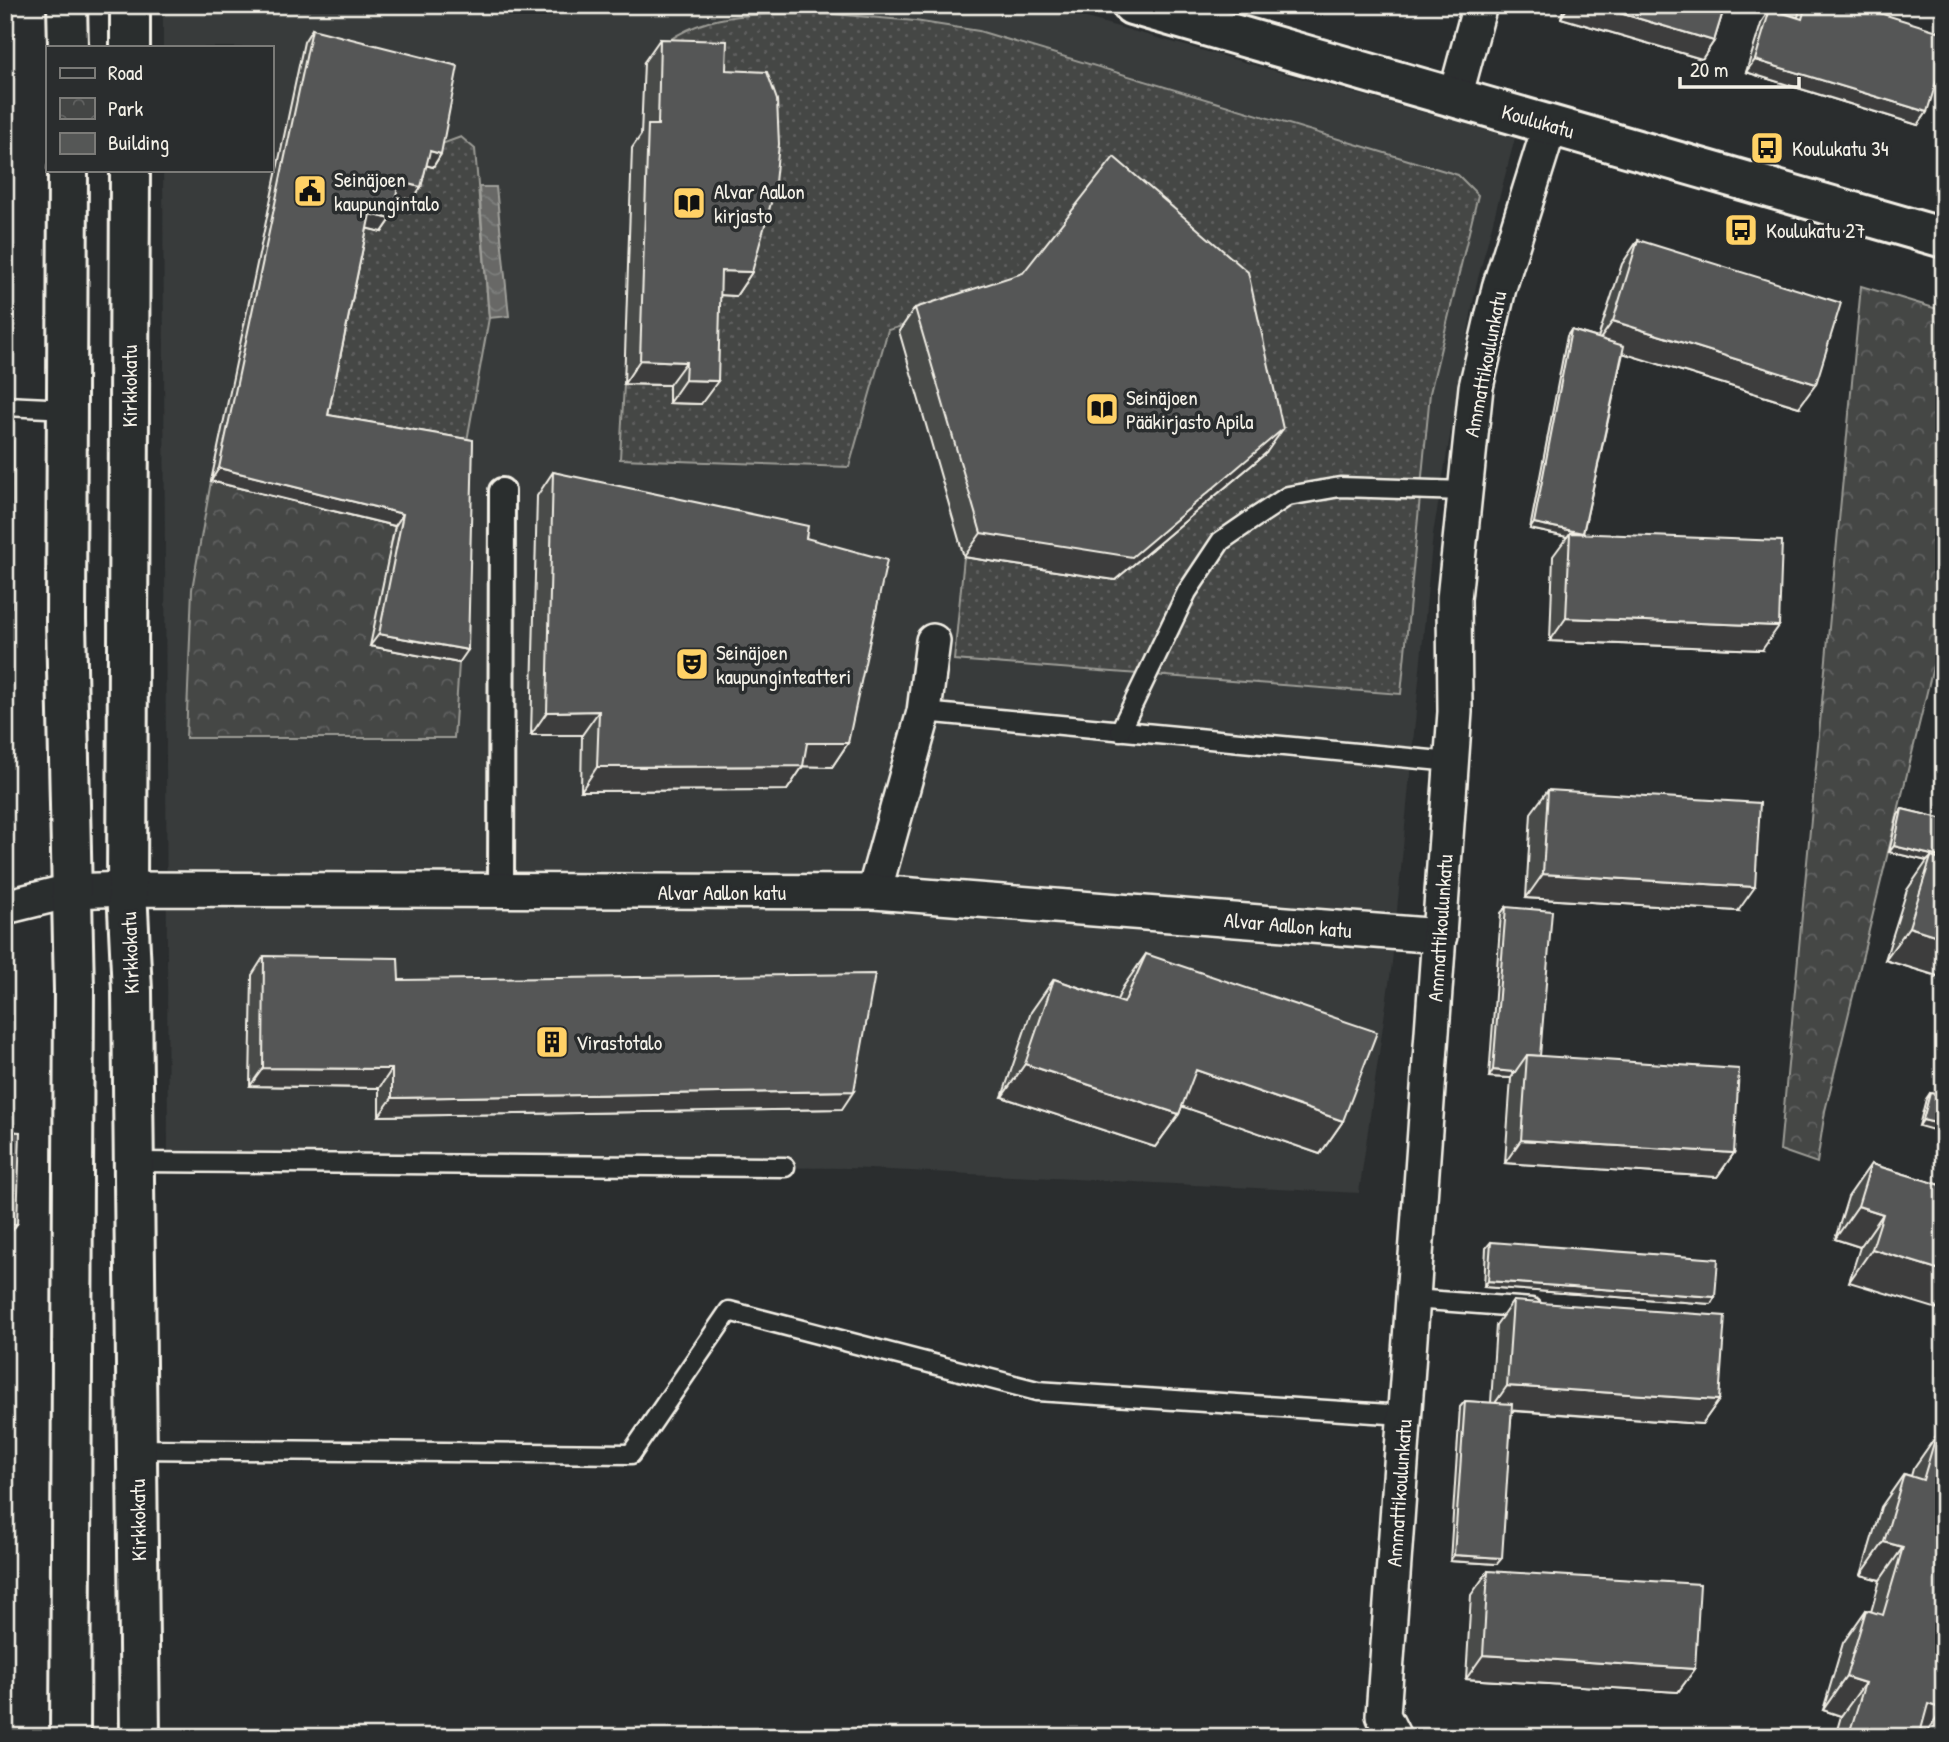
<svg xmlns="http://www.w3.org/2000/svg" width="1949" height="1742" font-family="'Patrick Hand',sans-serif">
	<defs>
		<pattern id="grass-dots" width="8" height="8" patternUnits="userSpaceOnUse" patternTransform="scale(1.75)"><rect width="8" height="8" fill="#444645"/><path d="M2 2h.1M6 6h.1" fill="none" stroke="#606160" stroke-width="1.8" stroke-linecap="round"/></pattern>
		<pattern id="park-crowns" width="20" height="18" patternUnits="userSpaceOnUse" patternTransform="scale(1.75)"><rect width="20" height="18" fill="#444645"/><path d="M2 6a3 3 0 1 1 6 0M12 15a3 3 0 1 1 6 0" fill="none" stroke="#606160"/></pattern>
		<pattern id="water-waves" width="16" height="10" patternUnits="userSpaceOnUse" patternTransform="scale(1.75)"><rect width="16" height="10" fill="#676866"/><path d="M0 5q4-4 8 0t8 0" fill="none" stroke="#7d7e7c"/></pattern>
	</defs>
	<rect width="100%" height="100%" fill="#2a2d2e"/>
	<filter id="ink" filterUnits="userSpaceOnUse"><feTurbulence type="fractalNoise" baseFrequency=".0143" numOctaves="2"/><feDisplacementMap in="SourceGraphic" scale="14" xChannelSelector="R" yChannelSelector="G"/><feConvolveMatrix kernelMatrix="1 2 1 2 8 2 1 2 1" color-interpolation-filters="sRGB"/></filter>
	<g filter="url(#ink)">
		<polygon fill="#373a3a" points="163,5 1040,5 1515,138 1476,286 1433,534 1392,963 1359,1193 849,1168 168,1162 163,170 271,170 271,47 163,47"/>
		<g fill="url(#grass-dots)" stroke="#9c9c96" stroke-width="2">
			<path d="M 833,14 L 915,21 L 979,31 L 1458,175 L 1478,195 L 1430,393 L 1401,694 L 954,660 L 964,557 L 1116,580 L 1007,296 L 888,330 L 849,467 L 620,459 L 624,384 L 669,385 L 669,403 L 710,65 L 644,62 C 696,5 762,15 833,14 Z"/>
			<polygon points="461,137 475,149 489,318 465,452 320,427 361,227 436,146"/>
			<polygon points="5,439 13,441 12,607 5,605"/>
		</g>
		<g fill="url(#park-crowns)" stroke="#9c9c96" stroke-width="2">
			<polygon points="1861,286 1944,311 1944,622 1825,1111 1817,1163 1780,1150"/>
			<polygon points="211,481 395,526 371,646 459,663 454,738 186,738 192,589"/>
		</g>
		<polygon fill="url(#water-waves)" stroke="#9f9f9a" stroke-width="2" points="479,187 496,187 509,316 489,318"/>
		<g fill="none" stroke-linecap="round" stroke-linejoin="round">
			<defs>
				<g id="service">
					<polyline points="5,406 69,409"/>
					<polyline points="924,712 1452,762"/>
					<polyline points="1120,731 1187,592 1221,541 1250,521 1288,496 1340,487 1464,491"/>
					<polyline points="134,1162 785,1167"/>
					<polyline points="1413,1299 1532,1308"/>
					<polyline points="137,1449 631,1454 729,1311 1037,1391 1404,1415"/>
				</g>
				<polyline id="pedestrian" points="501,891 502,491"/>
				<g id="minor">
					<polyline points="1455,97 1480,5"/>
					<polyline points="874,892 924,712 933,641"/>
					<polyline points="5,907 70,891 127,889 874,892 1440,936"/>
					<polyline points="1394,1737 1383,1715 1455,712 1454,599 1476,387 1499,288 1550,125"/>
				</g>
				<polyline id="tertiary" points="1132,5 1944,238"/>
				<g id="secondary">
					<polyline points="67,5 68,47"/>
					<polyline points="130,5 130,47"/>
					<polyline points="68,170 66,620 74,990 70,1737"/>
					<polyline points="130,170 127,889 132,991 140,1737"/>
				</g>
			</defs>
			<use href="#service" stroke="#f4f1e8" stroke-width="23"/>
			<use href="#pedestrian" stroke="#f4f1e8" stroke-width="30"/>
			<use href="#minor" stroke="#f4f1e8" stroke-width="38"/>
			<use href="#tertiary" stroke="#f4f1e8" stroke-width="44"/>
			<use href="#secondary" stroke="#f4f1e8" stroke-width="44"/>
			<use href="#service" stroke="#2a2d2e" stroke-width="18"/>
			<use href="#pedestrian" stroke="#2a2d2e" stroke-width="24"/>
			<use href="#minor" stroke="#2a2d2e" stroke-width="33"/>
			<use href="#tertiary" stroke="#2a2d2e" stroke-width="38"/>
			<use href="#secondary" stroke="#2a2d2e" stroke-width="38"/>
		</g>
		<g fill="#494b4a" stroke="#f4f1e8" stroke-width="2">
			<polygon points="1564,5 1725,5 1714,41 1702,59 1561,18"/>
			<polygon points="1801,5 1854,5 1927,112 1918,125 1746,72 1762,21 1770,9 1798,17"/>
			<polygon points="312,29 441,154 433,167 426,165 421,187 412,200 396,196 391,219 382,232 367,228 328,415 473,440 459,663 370,646 395,526 211,481 304,42"/>
			<polygon points="660,39 726,70 752,272 736,296 720,295 701,404 669,403 669,385 624,384 632,148 641,135 644,62"/>
			<polygon points="1638,240 1799,407 1623,353 1583,533 1762,650 1550,641 1553,556 1567,537 1530,529 1567,336 1571,330 1598,338 1622,264"/>
			<polygon points="915,308 1266,453 1115,580 964,557 899,331"/>
			<polygon points="553,472 806,538 848,743 832,767 803,766 787,790 581,791 582,735 531,735 537,496"/>
			<polygon points="1548,790 1738,911 1526,898 1531,813"/>
			<polygon points="1902,809 1944,819 1944,978 1885,960 1907,890 1927,861 1889,852 1898,815"/>
			<polygon points="1506,907 1540,1056 1734,1153 1717,1177 1505,1163 1511,1078 1489,1077 1501,913"/>
			<polygon points="1146,954 1343,1121 1320,1154 1182,1106 1179,1114 1155,1147 1002,1097 1031,1012 1054,979 1117,1000 1123,987"/>
			<polygon points="264,956 399,980 842,1109 379,1116 379,1088 250,1086 252,975"/>
			<polygon points="1930,1093 1944,1096 1919,1126 1926,1099"/>
			<polygon points="1871,1164 1944,1186 1849,1282 1860,1247 1835,1239 1848,1197"/>
			<polygon points="1491,1242 1711,1304 1484,1287 1486,1248"/>
			<polygon points="1513,1301 1719,1400 1702,1424 1512,1411 1497,1564 1450,1561 1460,1407 1465,1401 1491,1403 1496,1325"/>
			<polygon points="1936,1436 1943,1709 1924,1737 1835,1737 1841,1716 1823,1710 1843,1643 1866,1610 1871,1612 1880,1580 1861,1575 1881,1507 1904,1474 1911,1476 1913,1469"/>
			<polygon points="1488,1571 1695,1669 1678,1692 1466,1679 1471,1595"/>
		</g>
		<g fill="#3c3d3c" stroke="#f4f1e8" stroke-width="2">
			<polygon points="1569,5 1593,5 1714,41 1702,59 1561,18"/>
			<polygon points="1755,60 1927,112 1918,125 1746,72"/>
			<polygon points="430,151 441,154 433,167 421,164"/>
			<polygon points="399,182 421,187 412,200 391,195"/>
			<polygon points="370,214 391,219 382,232 361,227"/>
			<polygon points="721,271 752,272 736,296 704,294"/>
			<polygon points="1613,321 1816,384 1799,407 1596,345"/>
			<polygon points="640,360 686,362 669,385 624,384"/>
			<polygon points="685,380 718,381 701,404 669,403"/>
			<polygon points="1283,429 1266,453 1115,580 964,557 981,533"/>
			<polygon points="219,468 403,514 395,526 211,481"/>
			<polygon points="1534,523 1583,533 1570,533 1567,537 1530,529"/>
			<polygon points="1566,618 1779,626 1762,650 1550,641"/>
			<polygon points="379,634 468,650 459,663 370,646"/>
			<polygon points="599,711 582,735 531,735 547,712"/>
			<polygon points="807,743 848,743 832,767 791,766"/>
			<polygon points="803,766 787,790 581,791 597,767"/>
			<polygon points="1894,846 1944,858 1944,865 1931,857 1927,861 1889,852"/>
			<polygon points="1543,874 1755,887 1738,911 1526,898"/>
			<polygon points="1909,927 1944,938 1944,978 1885,960"/>
			<polygon points="1025,1064 1179,1114 1155,1147 1002,1097"/>
			<polygon points="263,1068 392,1069 379,1088 250,1086"/>
			<polygon points="1196,1070 1343,1121 1320,1154 1172,1103"/>
			<polygon points="1493,1070 1515,1072 1511,1078 1489,1077"/>
			<polygon points="854,1091 842,1109 379,1116 392,1098"/>
			<polygon points="1923,1120 1944,1125 1944,1133 1919,1126"/>
			<polygon points="1521,1140 1734,1153 1717,1177 1505,1163"/>
			<polygon points="1858,1206 1883,1214 1860,1247 1835,1239"/>
			<polygon points="5,1224 17,1224 5,1241"/>
			<polygon points="1872,1249 1944,1271 1944,1311 1849,1282"/>
			<polygon points="1488,1281 1715,1297 1711,1304 1484,1287"/>
			<polygon points="1507,1386 1719,1400 1702,1424 1491,1409"/>
			<polygon points="1884,1542 1903,1547 1880,1580 1861,1575"/>
			<polygon points="1454,1555 1502,1558 1497,1564 1450,1561"/>
			<polygon points="1483,1655 1695,1669 1678,1692 1466,1679"/>
			<polygon points="1846,1677 1865,1683 1841,1716 1823,1710"/>
			<polygon points="1928,1704 1943,1709 1924,1737 1905,1737"/>
			<polygon points="1850,1731 1869,1737 1846,1737"/>
		</g>
		<g fill="#555756" stroke="#f4f1e8" stroke-width="2">
			<polygon points="1593,5 1725,5 1714,41"/>
			<polygon points="1806,5 1854,5 1944,33 1944,57 1927,112 1755,60 1770,9 1802,19"/>
			<polygon points="312,29 458,66 441,154 430,151 421,187 399,182 391,219 370,214 328,415 473,440 468,650 379,634 403,514 219,468"/>
			<polygon points="660,39 727,41 726,70 767,72 777,100 779,144 774,192 752,272 721,271 718,381 685,380 686,362 640,360 648,125 658,125"/>
			<polygon points="1114,157 1248,272 1283,429 1132,557 981,533 915,308 1023,273"/>
			<polygon points="1638,240 1841,303 1816,384 1613,321"/>
			<polygon points="1571,330 1624,346 1583,533 1534,523"/>
			<polygon points="553,472 808,526 806,538 887,560 848,743 807,743 803,766 597,767 599,711 547,712"/>
			<polygon points="1570,533 1782,541 1779,626 1566,618"/>
			<polygon points="1548,790 1760,803 1755,887 1543,874"/>
			<polygon points="1902,809 1944,819 1944,858 1894,846"/>
			<polygon points="1931,857 1944,861 1944,938 1909,927"/>
			<polygon points="1506,907 1552,911 1540,1056 1527,1055 1515,1072 1493,1070"/>
			<polygon points="1146,954 1377,1032 1343,1121 1196,1070 1179,1114 1025,1064 1054,979 1124,1003"/>
			<polygon points="264,956 398,958 399,980 875,974 854,1091 392,1098 392,1069 263,1068"/>
			<polygon points="1527,1055 1739,1069 1734,1153 1521,1140"/>
			<polygon points="1930,1093 1944,1096 1944,1125 1923,1120"/>
			<polygon points="5,1131 20,1132 17,1224 5,1224"/>
			<polygon points="1871,1164 1944,1186 1944,1271 1872,1249 1883,1214 1858,1206"/>
			<polygon points="1491,1242 1718,1259 1715,1297 1488,1281"/>
			<polygon points="1513,1301 1725,1316 1719,1400 1507,1386"/>
			<polygon points="1465,1401 1512,1404 1502,1558 1454,1555"/>
			<polygon points="1936,1436 1944,1438 1944,1707 1943,1709 1928,1704 1919,1737 1869,1737 1850,1731 1865,1683 1846,1677 1866,1610 1883,1615 1903,1547 1884,1542 1904,1474 1923,1480"/>
			<polygon points="1488,1571 1700,1584 1695,1669 1483,1655"/>
		</g>
	</g>
	<defs>
		<symbol id="bus-square" viewBox="-11 -11 22 22"><rect x="-9" y="-9" width="18" height="18" rx="4" fill="#ffd166" stroke="#2a2d2e"/><path d="M-5-6H5V4H4V6H2V4H-2V6H-4V4H-5ZM-3.5-4V0h7V-4ZM-3.5 1.2v1.5H-2V1.2ZM2 1.2v1.5H3.5V1.2Z" fill="#111"/></symbol>
		<symbol id="civic-square" viewBox="-11 -11 22 22"><rect x="-9" y="-9" width="18" height="18" rx="4" fill="#ffd166" stroke="#2a2d2e"/><path d="M-.6-6.5H3V-4.5H.6V-3L4-1V1h2V6H-6V1h2V-1L-.6-3ZM-1.2 2.5V6h2.4V2.5Z" fill="#111"/></symbol>
		<symbol id="library-square" viewBox="-11 -11 22 22"><rect x="-9" y="-9" width="18" height="18" rx="4" fill="#ffd166" stroke="#2a2d2e"/><path d="M-6-4Q-3-5.5-.7-3.5V5Q-3 3-6 4ZM6-4Q3-5.5 .7-3.5V5Q3 3 6 4Z" fill="#111"/></symbol>
		<symbol id="theatre-square" viewBox="-11 -11 22 22"><rect x="-9" y="-9" width="18" height="18" rx="4" fill="#ffd166" stroke="#2a2d2e"/><path d="M-5-5.5Q0-4 5-5.5V0Q5 5 0 6Q-5 5-5 0ZM-3.3-2.5H-1v1.5H-3.3ZM1-2.5H3.3v1.5H1ZM-2.8 1Q0 5.5 2.8 1Z" fill="#111"/></symbol>
		<symbol id="building-square" viewBox="-11 -11 22 22"><rect x="-9" y="-9" width="18" height="18" rx="4" fill="#ffd166" stroke="#2a2d2e"/><path d="M-4-6H4V6H1V3H-1V6H-4ZM-2.5-4.3h1.7v1.8h-1.7ZM.8-4.3h1.7v1.8H.8ZM-2.5-1h1.7V.8h-1.7ZM.8-1h1.7V.8H.8Z" fill="#111"/></symbol>
	</defs>
	<g fill-rule="evenodd">
		<use href="#bus-square" x="1748" y="129" width="38" height="38"/>
		<use href="#civic-square" x="291" y="172" width="38" height="38"/>
		<use href="#library-square" x="670" y="184" width="38" height="38"/>
		<use href="#bus-square" x="1722" y="211" width="38" height="38"/>
		<use href="#library-square" x="1083" y="390" width="38" height="38"/>
		<use href="#theatre-square" x="673" y="645" width="38" height="38"/>
		<use href="#building-square" x="533" y="1023" width="38" height="38"/>
	</g>
	<g text-anchor="middle" dominant-baseline="central" stroke-width="7" stroke-linejoin="round" paint-order="stroke">
		<g font-size="21" fill="#f4f1e8" stroke="#2a2d2e">
			<text transform="translate(1538 121) rotate(16)">Koulukatu</text>
			<text transform="translate(1485 364) rotate(-79)">Ammattikoulunkatu</text>
			<text transform="translate(129 386) rotate(-90)">Kirkkokatu</text>
			<text x="722" y="892">Alvar Aallon katu</text>
			<text transform="translate(1288 925) rotate(5)">Alvar Aallon katu</text>
			<text transform="translate(1440 928) rotate(-86)">Ammattikoulunkatu</text>
			<text transform="translate(130 953) rotate(-92)">Kirkkokatu</text>
			<text transform="translate(1399 1493) rotate(-86)">Ammattikoulunkatu</text>
			<text transform="translate(138 1520) rotate(-91)">Kirkkokatu</text>
		</g>
		<g font-size="21" fill="#f4f1e8" stroke="#2a2d2e" text-anchor="start">
			<text x="1792" y="148">Koulukatu 34</text>
			<text x="334" y="179">Seinäjoen<tspan x="334" dy="24">kaupungintalo</tspan></text>
			<text x="714" y="191">Alvar Aallon<tspan x="714" dy="24">kirjasto</tspan></text>
			<text x="1766" y="230">Koulukatu 27</text>
			<text x="1126" y="397">Seinäjoen<tspan x="1126" dy="24">Pääkirjasto Apila</tspan></text>
			<text x="716" y="652">Seinäjoen<tspan x="716" dy="24">kaupunginteatteri</tspan></text>
			<text x="576" y="1042">Virastotalo</text>
		</g>
	</g>
	<rect width="1949" height="1742" fill="none" stroke="#2a2d2e" stroke-width="28"/>
	<rect x="14" y="14" width="1921" height="1714" fill="none" stroke="#f4f1e8" stroke-width="2.5" filter="url(#ink)"/>
	<rect x="46" y="46" width="228" height="126" fill="#2a2d2e" stroke="#7b7b78" stroke-width="2"/>
	<rect x="60" y="68" width="35" height="10" fill="#2a2d2e" stroke="#7b7b78" stroke-width="2"/>
	<text x="108" y="80" font-size="21" fill="#f4f1e8">Road</text>
	<rect x="60" y="98" width="35" height="21" fill="url(#park-crowns)" stroke="#7b7b78" stroke-width="2"/>
	<text x="108" y="116" font-size="21" fill="#f4f1e8">Park</text>
	<rect x="60" y="133" width="35" height="21" fill="#555756" stroke="#7b7b78" stroke-width="2"/>
	<text x="108" y="150" font-size="21" fill="#f4f1e8">Building</text>
	<path d="M1680 77v10h119v-10" fill="none" stroke="#f4f1e8" stroke-width="3.5"/>
	<text x="1690" y="77" font-size="21" fill="#f4f1e8" stroke="#2a2d2e" stroke-width="5" paint-order="stroke">20 m</text>
</svg>
